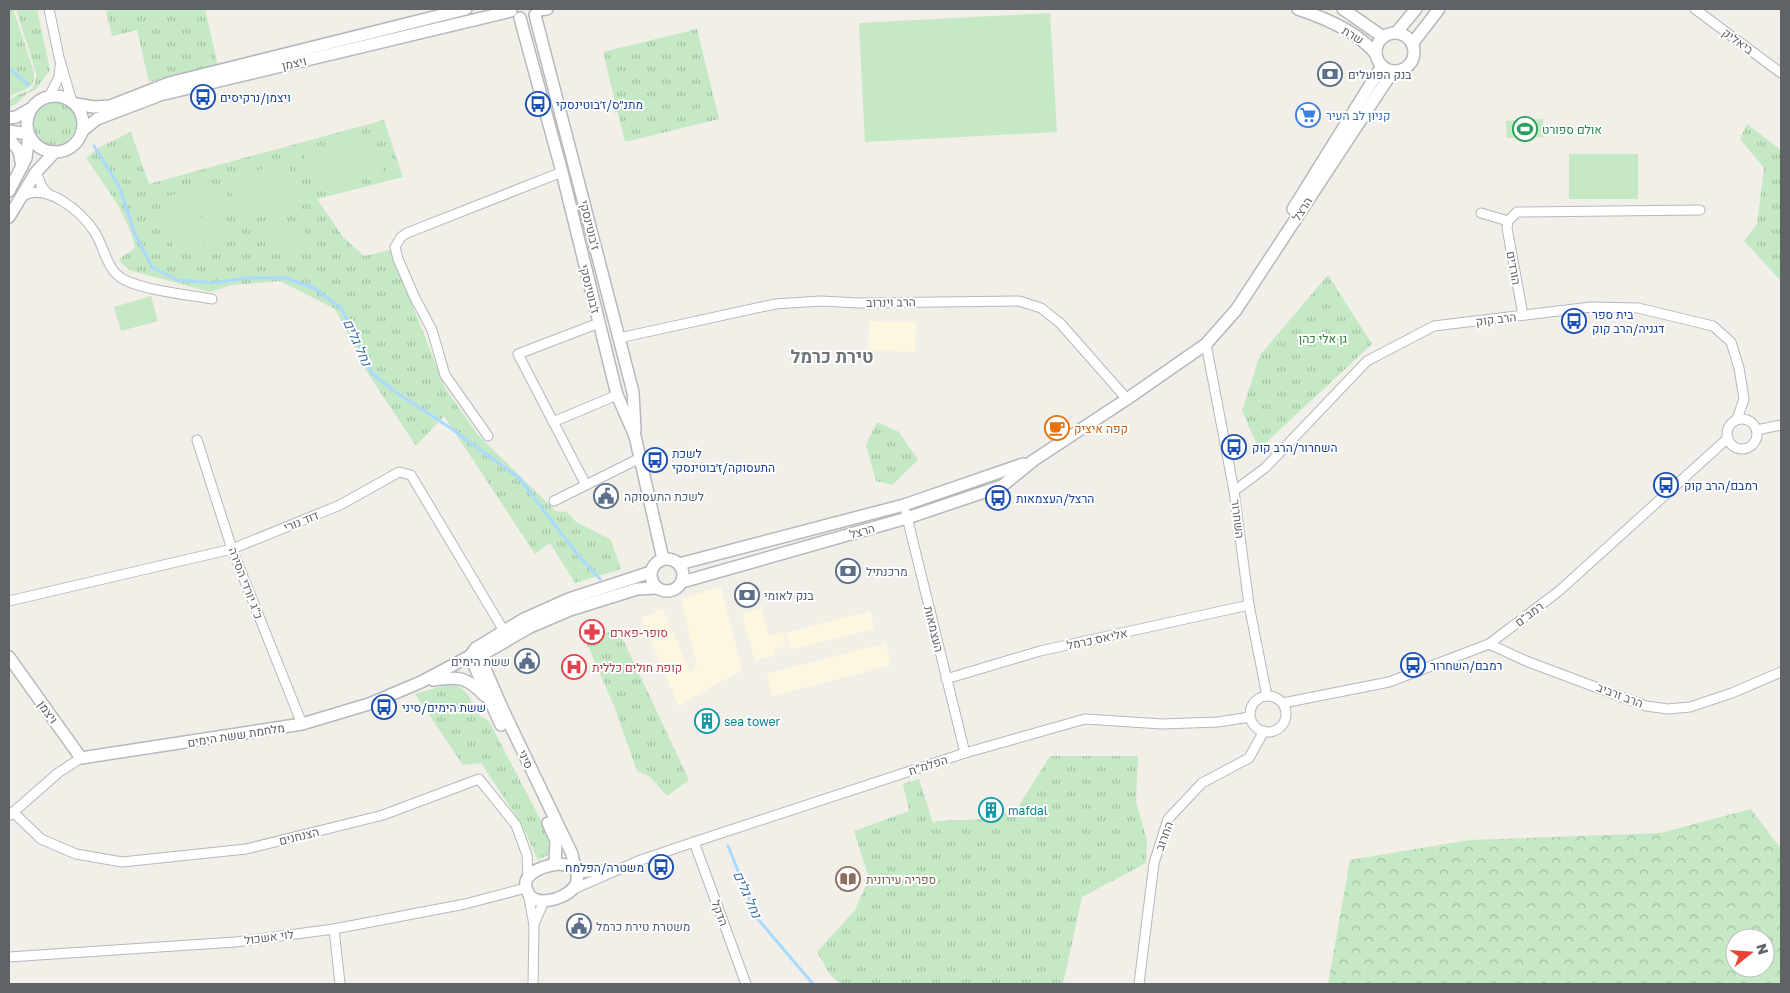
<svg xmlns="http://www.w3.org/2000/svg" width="1790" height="993" font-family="'Golos Text',Heebo,sans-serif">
	<defs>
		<pattern id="forest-crowns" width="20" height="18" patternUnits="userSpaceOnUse" patternTransform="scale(1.25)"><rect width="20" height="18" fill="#c5e8c5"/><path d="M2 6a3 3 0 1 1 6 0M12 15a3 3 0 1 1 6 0" fill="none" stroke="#a3c0a4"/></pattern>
		<pattern id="park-tufts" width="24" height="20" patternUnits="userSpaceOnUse" patternTransform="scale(1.25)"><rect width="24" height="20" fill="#c5e8c5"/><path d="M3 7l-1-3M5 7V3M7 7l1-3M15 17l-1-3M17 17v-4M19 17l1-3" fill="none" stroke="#a3c0a4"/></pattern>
	</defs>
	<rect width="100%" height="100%" fill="#f1efe8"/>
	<g fill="#fef7e0">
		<polygon points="869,321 916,322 915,352 868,350"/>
		<polygon points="721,587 742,670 683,703 679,707 641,618 663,609 690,672 697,666 681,599"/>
		<polygon points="761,608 769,636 783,632 787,646 773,650 775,655 755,661 742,614"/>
		<polygon points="870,611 875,629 790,650 786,633"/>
		<polygon points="886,643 891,665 772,696 767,674"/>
	</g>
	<path fill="url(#forest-crowns)" fill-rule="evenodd" d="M 1751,809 L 1781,849 L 1781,984 L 1328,984 L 1350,860 L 1470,840 L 1661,833 ZM 1735,938 L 1765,938 L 1765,968 L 1735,968 Z"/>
	<g fill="url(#park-tufts)">
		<path d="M 9,9 L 13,9 L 34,72 C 35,94 20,87 9,98 Z"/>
		<path d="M 16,9 L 37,9 L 50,70 L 36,89 L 25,95 L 15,105 L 9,107 L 9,101 C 21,89 37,96 36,73 Z"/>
		<polygon points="117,9 205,9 218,66 149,82 137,30 112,36 106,11"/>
		<polygon points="697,29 719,119 625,142 603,52"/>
		<circle cx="54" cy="123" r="22"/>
		<path d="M 384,120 L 403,177 L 317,199 L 343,237 L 364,256 L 391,250 L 445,388 L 478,435 L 556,511 L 567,512 L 576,522 L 611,540 L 621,569 L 575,583 L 550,543 L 535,554 L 444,416 L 416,446 L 367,372 L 335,309 L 280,281 L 232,285 L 210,292 L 129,270 L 121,263 L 119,259 L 135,248 C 129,215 105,186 86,158 L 100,147 L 131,132 L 149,184 Z"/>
		<polygon points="1747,124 1781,150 1781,281 1744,241 1757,224 1764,168 1740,139"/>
		<polygon points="1328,275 1372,344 1259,449 1242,411 1260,355"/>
		<polygon points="877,422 899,432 918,460 892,485 876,481 866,445"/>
		<polygon points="617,627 689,780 667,796 649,776 637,771 614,706 587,644"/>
		<path d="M 449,684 C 465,686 471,697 475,712 L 489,721 L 548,834 L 550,854 L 538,860 L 521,823 L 481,763 L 463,765 L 415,694 Z"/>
		<polygon points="1050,756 1138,756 1136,802 1147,840 1146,863 1082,897 1063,984 840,984 829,973 817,952 855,910 869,878 854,831 909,811 903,784 919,779 933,823 937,821 988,819 1016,810"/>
	</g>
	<g fill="#c5e8c5">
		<polygon points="1050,13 1057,132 865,142 859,23"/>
		<polygon points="1543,119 1543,137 1507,138 1506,121"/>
		<polygon points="372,132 384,170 316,192 304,153"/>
		<rect x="1569" y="154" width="69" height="45"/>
		<polygon points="287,162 300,205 240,223 227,179"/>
		<polygon points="214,183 222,209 167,225 160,198"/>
		<polygon points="222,211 229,238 175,254 167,227"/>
		<polygon points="302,220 308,242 268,253 261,232"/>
		<polygon points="151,296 158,321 121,331 114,307"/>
	</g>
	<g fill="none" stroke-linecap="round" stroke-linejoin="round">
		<g stroke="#aadaff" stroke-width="3">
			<polyline points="9,68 29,85"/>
			<polyline points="94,146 119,186 135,234 152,267 177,280 212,283 249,278 286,278 314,288 342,309 372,373 394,391 449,427 519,478 578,555 600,579"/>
			<polyline points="728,846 757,918 813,984"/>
		</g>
		<defs>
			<g id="minor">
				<polyline points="49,9 59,57 72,102"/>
				<polyline points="1695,9 1781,73"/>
				<polyline points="50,95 59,77 60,67"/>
				<polyline points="36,172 42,187 47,193"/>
				<path d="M 21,197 C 45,181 81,211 94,231 C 104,245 106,270 123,279 C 142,290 189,295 212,299"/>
				<polyline points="1481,213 1508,221 1517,212 1700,210"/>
				<polyline points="1508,221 1507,228 1523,315"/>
				<polyline points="619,338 775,304 821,301 859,303 1019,301 1041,308 1060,323 1127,399"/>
				<polyline points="1206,344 1234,491 1249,605 1267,696"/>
				<circle cx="1742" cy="434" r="15"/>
				<polyline points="553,422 617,395"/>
				<polyline points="1757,430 1781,425"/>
				<polyline points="488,436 445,375 432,330 414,296 398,259 395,247 401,237 407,233 562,172"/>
				<polyline points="197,440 232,549 302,724"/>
				<polyline points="586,485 518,354 599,323"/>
				<polyline points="1234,491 1265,468 1367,361 1434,326 1591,307 1638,308 1713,326 1731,342 1739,368 1744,399 1737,419"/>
				<polyline points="554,501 640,458"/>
				<polyline points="906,513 965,753"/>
				<polyline points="9,601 232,549 340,505 399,472 411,475 504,631"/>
				<polyline points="1489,644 1526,661 1646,706 1668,709 1690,707 1732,693 1781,672"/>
				<polyline points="946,679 1040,651 1249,605"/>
				<circle cx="1268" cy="714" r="18"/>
				<polyline points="1283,703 1389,682 1489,644 1559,591 1728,438"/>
				<polyline points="13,812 41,839 76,854 122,862 246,849 383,815 479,779 516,825 527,855 528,877"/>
				<polyline points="10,815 58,773 81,758"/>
				<polyline points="694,842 746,984"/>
				<polyline points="577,873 609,870"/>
				<polyline points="574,889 638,861 694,842 965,753 1085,719 1162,724 1218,722 1250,717"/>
				<polyline points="528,893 534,925 533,984"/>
				<polyline points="534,924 544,901"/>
				<polyline points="334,929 340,984"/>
				<polyline points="9,957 235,942 334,929 465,904 526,888"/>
				<polyline points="1139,984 1154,863 1168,819 1202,783 1249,758 1264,731"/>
			</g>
			<g id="tertiary">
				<path d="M 1298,9 C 1325,18 1358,32 1376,54"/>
				<polyline points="1343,9 1383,37"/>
				<polyline points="539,10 547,9"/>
				<polyline points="535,15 633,392 635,430"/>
				<polyline points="520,18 562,172 617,395 635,436 663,559"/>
				<circle cx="1395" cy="52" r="19"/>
				<polyline points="1396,33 1416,9"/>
				<polyline points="1412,44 1439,9"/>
				<circle cx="55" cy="124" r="28"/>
				<polyline points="76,104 94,107 110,106 169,83 466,9"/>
				<polyline points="9,118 16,117 30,109"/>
				<polyline points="9,131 28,134"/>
				<polyline points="82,131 97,119 160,95 511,11"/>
				<polyline points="9,138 19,151 22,167"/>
				<polyline points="9,191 26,158 29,136"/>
				<polyline points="1293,209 1382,66"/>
				<polyline points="9,217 36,172 55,152"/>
				<circle cx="667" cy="575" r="16"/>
				<polyline points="679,564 904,505 1023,464"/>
				<polyline points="682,582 907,518 1002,486 1034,460 1127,399 1206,344 1236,310 1387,80 1396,71"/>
				<polyline points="476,648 502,708 572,854 575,869"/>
				<polyline points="470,656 501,725"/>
				<polyline points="474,656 480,656 530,627 570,610 637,589 657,588"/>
				<polyline points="9,657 81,758 302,724 369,704 421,682 470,656 476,648 524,619 569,599 651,572"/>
				<path d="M 433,680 C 459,676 467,677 485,696"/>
				<polyline points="548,823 556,841 555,864"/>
				<path d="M 559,864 L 566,865 L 575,869 C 586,889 558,901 542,901 C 538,901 534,899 531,897 C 514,876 541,866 559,864 Z"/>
			</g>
		</defs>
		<use href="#minor" stroke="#b5b8bc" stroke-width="11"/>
		<use href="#tertiary" stroke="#b5b8bc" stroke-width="14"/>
		<use href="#minor" stroke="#fff" stroke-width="9"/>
		<use href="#tertiary" stroke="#fff" stroke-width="11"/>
	</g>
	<defs>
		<symbol id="bank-ring" viewBox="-11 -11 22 22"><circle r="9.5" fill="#fff" stroke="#5c6f8a" stroke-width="1.5"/><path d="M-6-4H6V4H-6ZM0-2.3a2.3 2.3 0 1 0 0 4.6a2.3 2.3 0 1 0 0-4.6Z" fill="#5c6f8a"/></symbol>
		<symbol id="bus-ring" viewBox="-11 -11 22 22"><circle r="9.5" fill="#fff" stroke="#1a4fb4" stroke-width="1.5"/><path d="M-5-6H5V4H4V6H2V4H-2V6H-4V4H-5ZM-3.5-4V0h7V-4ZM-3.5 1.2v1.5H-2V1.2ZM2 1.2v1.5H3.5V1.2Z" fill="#1a4fb4"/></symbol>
		<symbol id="supermarket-ring" viewBox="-11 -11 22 22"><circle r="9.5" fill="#fff" stroke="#3f7fe0" stroke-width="1.5"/><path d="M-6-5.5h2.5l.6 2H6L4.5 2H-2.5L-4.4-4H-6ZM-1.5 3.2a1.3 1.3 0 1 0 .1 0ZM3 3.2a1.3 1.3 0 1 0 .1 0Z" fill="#3f7fe0"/></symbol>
		<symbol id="stadium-ring" viewBox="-11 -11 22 22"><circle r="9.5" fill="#fff" stroke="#2e9e5b" stroke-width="1.5"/><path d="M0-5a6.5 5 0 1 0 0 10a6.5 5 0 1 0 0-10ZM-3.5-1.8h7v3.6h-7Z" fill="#2e9e5b"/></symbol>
		<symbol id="cafe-ring" viewBox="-11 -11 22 22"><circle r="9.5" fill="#fff" stroke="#e8710a" stroke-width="1.5"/><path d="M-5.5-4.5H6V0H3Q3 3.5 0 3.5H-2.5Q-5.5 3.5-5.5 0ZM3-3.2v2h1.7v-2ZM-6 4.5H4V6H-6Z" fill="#e8710a"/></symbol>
		<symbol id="civic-ring" viewBox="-11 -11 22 22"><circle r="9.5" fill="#fff" stroke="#5c6f8a" stroke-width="1.5"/><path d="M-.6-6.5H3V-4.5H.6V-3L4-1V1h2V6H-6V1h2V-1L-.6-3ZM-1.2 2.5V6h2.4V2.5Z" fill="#5c6f8a"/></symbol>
		<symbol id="pharmacy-ring" viewBox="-11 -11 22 22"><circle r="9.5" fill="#fff" stroke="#e0444e" stroke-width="1.5"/><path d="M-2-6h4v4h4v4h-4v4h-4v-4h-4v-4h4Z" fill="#e0444e"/></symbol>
		<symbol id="hospital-ring" viewBox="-11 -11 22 22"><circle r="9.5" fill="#fff" stroke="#e0444e" stroke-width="1.5"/><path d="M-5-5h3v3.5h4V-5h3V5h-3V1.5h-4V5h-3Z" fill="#e0444e"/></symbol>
		<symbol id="building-ring" viewBox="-11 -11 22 22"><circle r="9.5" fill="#fff" stroke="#0f9aa8" stroke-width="1.5"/><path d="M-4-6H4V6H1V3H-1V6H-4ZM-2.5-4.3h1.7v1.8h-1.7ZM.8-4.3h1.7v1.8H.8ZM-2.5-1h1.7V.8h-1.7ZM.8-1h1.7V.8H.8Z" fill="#0f9aa8"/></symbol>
		<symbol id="library-ring" viewBox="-11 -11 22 22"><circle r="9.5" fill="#fff" stroke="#8d6e63" stroke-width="1.5"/><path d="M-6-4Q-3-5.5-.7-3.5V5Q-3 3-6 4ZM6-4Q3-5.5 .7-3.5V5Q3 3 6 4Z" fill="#8d6e63"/></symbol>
	</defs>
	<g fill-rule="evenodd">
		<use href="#bank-ring" x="1316" y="60" width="28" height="28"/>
		<use href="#bus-ring" x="189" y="83" width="28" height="28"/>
		<use href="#bus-ring" x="524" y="90" width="28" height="28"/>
		<use href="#supermarket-ring" x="1294" y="101" width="28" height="28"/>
		<use href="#stadium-ring" x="1511" y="115" width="28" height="28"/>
		<use href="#bus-ring" x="1560" y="307" width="28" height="28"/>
		<use href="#cafe-ring" x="1043" y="414" width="28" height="28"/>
		<use href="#bus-ring" x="1220" y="433" width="28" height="28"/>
		<use href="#bus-ring" x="641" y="446" width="28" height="28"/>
		<use href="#bus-ring" x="1652" y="471" width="28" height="28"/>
		<use href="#civic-ring" x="592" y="482" width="28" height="28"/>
		<use href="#bus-ring" x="984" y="484" width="28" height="28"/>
		<use href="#bank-ring" x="834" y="557" width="28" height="28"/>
		<use href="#bank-ring" x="733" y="581" width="28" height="28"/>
		<use href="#pharmacy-ring" x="578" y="618" width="28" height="28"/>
		<use href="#civic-ring" x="513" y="647" width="28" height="28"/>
		<use href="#bus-ring" x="1399" y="651" width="28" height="28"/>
		<use href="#hospital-ring" x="560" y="653" width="28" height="28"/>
		<use href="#bus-ring" x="370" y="693" width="28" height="28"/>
		<use href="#building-ring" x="693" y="707" width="28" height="28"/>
		<use href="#building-ring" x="977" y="796" width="28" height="28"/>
		<use href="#bus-ring" x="647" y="853" width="28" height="28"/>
		<use href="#library-ring" x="834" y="865" width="28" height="28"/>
		<use href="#civic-ring" x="565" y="912" width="28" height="28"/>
	</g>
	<g text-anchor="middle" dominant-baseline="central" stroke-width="4" stroke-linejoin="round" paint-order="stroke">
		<g font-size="12" fill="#5f6368" stroke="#fff">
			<text transform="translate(1353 35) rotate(31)">שרת</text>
			<text transform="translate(1738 41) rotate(36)">ביאליק</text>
			<text transform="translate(294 63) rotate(-13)">ויצמן</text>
			<text transform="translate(1302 209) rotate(-57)">הרצל</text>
			<text transform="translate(590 225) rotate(76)">ז'בוטינסקי</text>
			<text transform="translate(1514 268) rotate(80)">הורדים</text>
			<text transform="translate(590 289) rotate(76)">ז׳בוטינסקי</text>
			<text transform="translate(891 302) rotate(-1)">הרב וינרוב</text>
			<text transform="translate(1496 319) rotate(-7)">הרב קוק</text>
			<text transform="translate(1238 519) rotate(83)">השחרור</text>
			<text transform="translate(301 521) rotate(-22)">דוד נורי</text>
			<text transform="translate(862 531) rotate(-16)">הרצל</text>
			<text transform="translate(246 583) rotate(69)">כ"ג יורדי הסירה</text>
			<text transform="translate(1529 614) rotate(-37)">רמב"ם</text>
			<text transform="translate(934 629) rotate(76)">העצמאות</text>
			<text transform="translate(1097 639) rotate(-12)">אליאס כרמל</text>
			<text transform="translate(1620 695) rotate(21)">הרב זרביב</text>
			<text transform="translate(48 712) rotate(54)">ויצמן</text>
			<text transform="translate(236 735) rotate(-9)">מלחמת ששת הימים</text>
			<text transform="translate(526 759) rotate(65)">סיני</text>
			<text transform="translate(928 765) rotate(-18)">הפלמ"ח</text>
			<text transform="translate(299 836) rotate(-14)">הצנחנים</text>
			<text transform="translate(1164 836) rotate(-70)">החרוב</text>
			<text transform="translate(720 913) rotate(70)">הדקל</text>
			<text transform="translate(269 937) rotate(-7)">לוי אשכול</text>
		</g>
		<g font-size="12" fill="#4e5e75" stroke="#fff" text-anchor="start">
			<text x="1348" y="74">בנק הפועלים</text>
			<text x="624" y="496">לשכת התעסוקה</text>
			<text x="866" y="571">מרכנתיל</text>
			<text x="764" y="595">בנק לאומי</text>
			<text x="510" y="661" text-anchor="end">ששת הימים</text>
			<text x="596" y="926">משטרת טירת כרמל</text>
		</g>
		<g font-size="12" fill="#164399" stroke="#fff" text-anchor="start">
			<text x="220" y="97">ויצמן/נרקיסים</text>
			<text x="556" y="104">מתנ״ס/ז׳בוטינסקי</text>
			<text x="1592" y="314">בית ספר<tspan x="1592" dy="14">דגניה/הרב קוק</tspan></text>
			<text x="1252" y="447">השחרור/הרב קוק</text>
			<text x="672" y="453">לשכת<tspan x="672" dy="14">התעסוקה/ז׳בוטינסקי</tspan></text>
			<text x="1684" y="485">רמבם/הרב קוק</text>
			<text x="1016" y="498">הרצל/העצמאות</text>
			<text x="1430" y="665">רמבם/השחרור</text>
			<text x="402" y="707">ששת הימים/סיני</text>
			<text x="644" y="867" text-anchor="end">משטרה/הפלמח</text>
		</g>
		<g font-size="12" fill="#366cbe" stroke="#fff" text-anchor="start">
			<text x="1326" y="115">קניון לב העיר</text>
		</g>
		<g font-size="12" fill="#27864d" stroke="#fff" text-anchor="start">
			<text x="1542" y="129">אולם ספורט</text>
		</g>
		<g font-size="12" fill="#348238" stroke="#fff">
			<text x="1323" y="338">גן אלי כהן</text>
		</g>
		<g font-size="12" fill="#c56008" stroke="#fff" text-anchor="start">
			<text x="1074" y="428">קפה איציק</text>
		</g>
		<g font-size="12" fill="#be3a42" stroke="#fff" text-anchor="start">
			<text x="610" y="632">סופר-פארם</text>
			<text x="592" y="667">קופת חולים כללית</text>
		</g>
		<g font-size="12" fill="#0d838f" stroke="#fff" text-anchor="start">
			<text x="724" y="721">sea tower</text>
			<text x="1008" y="810">mafdal</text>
		</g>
		<g font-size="12" fill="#785e54" stroke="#fff" text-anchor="start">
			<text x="866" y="879">ספריה עירונית</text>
		</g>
		<g font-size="14" font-style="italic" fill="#4174aa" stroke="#fff">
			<text transform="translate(358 342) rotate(66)">נחל גלים</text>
			<text transform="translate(748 894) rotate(66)">נחל גלים</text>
		</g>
		<g font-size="18" font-weight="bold" fill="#70757a" stroke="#fff">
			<text x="832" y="356">טירת כרמל</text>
		</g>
	</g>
	<rect width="1790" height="993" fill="none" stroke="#5f6368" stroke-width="20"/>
	<g transform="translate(1750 953) rotate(73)"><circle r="24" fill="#ffffff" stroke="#bfc1c3"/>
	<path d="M0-4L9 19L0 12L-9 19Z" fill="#ea4335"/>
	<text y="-8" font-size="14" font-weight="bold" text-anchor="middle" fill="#5f6368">N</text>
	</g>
</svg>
